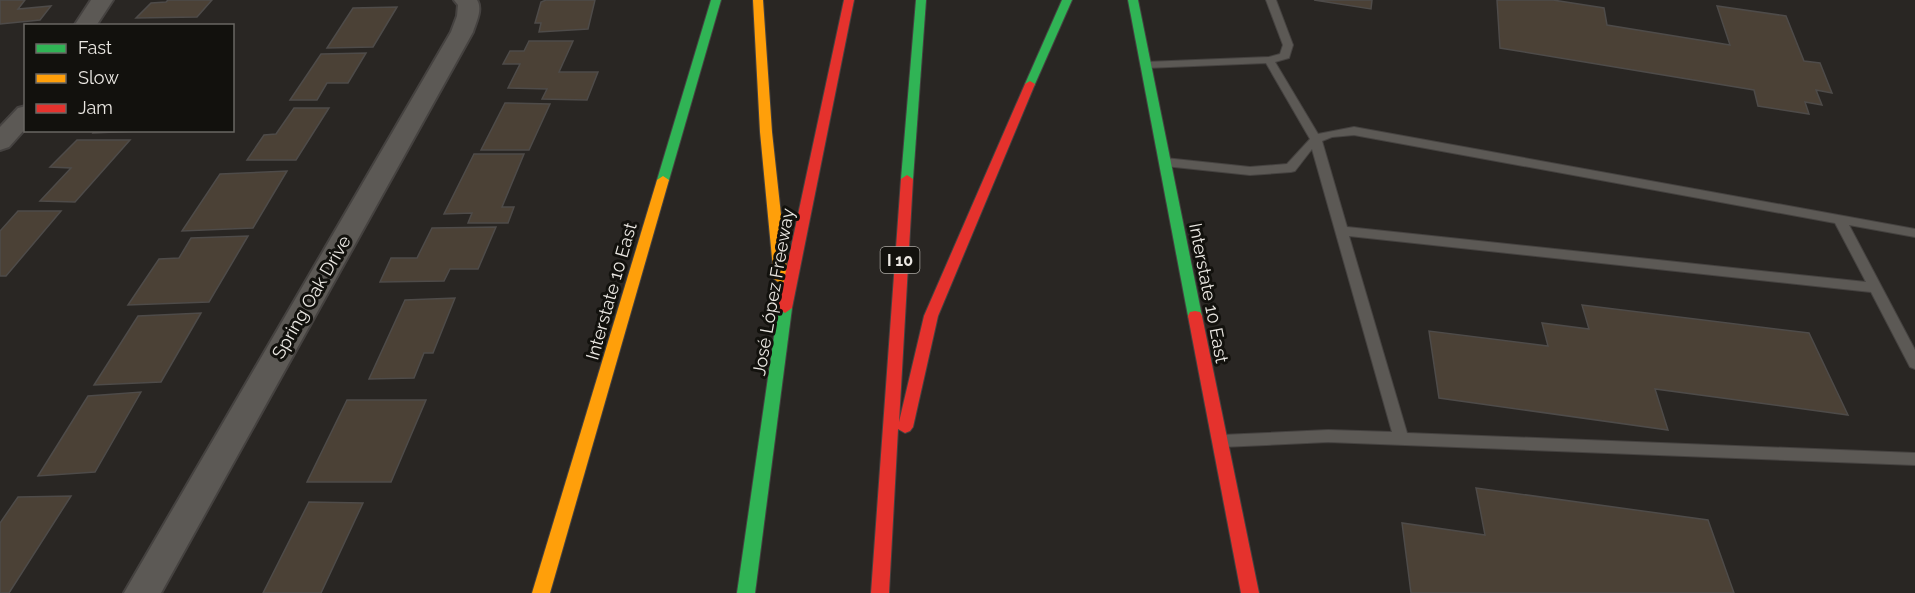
<svg xmlns="http://www.w3.org/2000/svg" width="1915" height="593" font-family="Raleway,sans-serif">
	<rect width="100%" height="100%" fill="#292623"/>
	<g fill="#4b4136" stroke="#4e4b49" stroke-width="1.5">
		<polygon points="0,0 25,0 18,9 51,6 40,20 0,24"/>
		<polygon points="168,0 212,0 197,17 136,18 151,3 166,2"/>
		<polygon points="546,0 595,0 588,29 539,32 541,23 535,23 541,2"/>
		<polygon points="1314,0 1372,0 1371,9"/>
		<polygon points="1497,0 1553,0 1604,8 1607,25 1730,45 1717,6 1786,16 1804,61 1820,63 1832,93 1816,90 1822,105 1805,102 1809,114 1758,106 1754,90 1500,48"/>
		<polygon points="397,7 373,47 327,48 353,8"/>
		<polygon points="529,41 573,41 559,72 598,72 587,100 542,99 547,89 508,88 520,64 503,64 510,51 524,51"/>
		<polygon points="366,53 348,83 327,83 317,100 290,100 321,54"/>
		<polygon points="505,103 550,104 529,150 481,150"/>
		<polygon points="294,108 329,108 296,160 247,160 264,135 276,134"/>
		<polygon points="95,130 163,130 93,133"/>
		<polygon points="77,140 130,140 75,202 40,201 71,168 50,167"/>
		<polygon points="474,154 524,154 502,207 514,207 508,223 468,223 472,213 444,214"/>
		<polygon points="287,171 253,228 182,231 220,174"/>
		<polygon points="18,211 61,211 6,276 0,276 0,231"/>
		<polygon points="496,227 478,269 450,269 444,281 380,282 391,258 417,258 432,228"/>
		<polygon points="248,236 209,302 128,305 159,259 179,258 191,238"/>
		<polygon points="455,298 433,353 424,353 414,378 369,379 405,300"/>
		<polygon points="1582,305 1809,333 1848,415 1655,389 1668,430 1439,398 1429,331 1548,346 1542,323 1589,329"/>
		<polygon points="201,313 161,382 94,385 138,316"/>
		<polygon points="141,392 95,472 38,476 88,396"/>
		<polygon points="347,400 426,400 391,482 307,482"/>
		<polygon points="1476,488 1708,520 1734,593 1411,593 1402,523 1485,535"/>
		<polygon points="71,496 9,593 0,593 0,523 18,497"/>
		<polygon points="309,502 363,503 321,593 263,593"/>
	</g>
	<g fill="none" stroke-linecap="round" stroke-linejoin="round">
		<defs>
			<path id="lane" d="M 1266,0 L 1276,0 L 1293,45 L 1289,58 L 1275,62 L 1318,134 L 1354,127 L 1915,229 L 1915,237 L 1849,225 L 1915,350 L 1915,369 L 1910,367 L 1871,292 L 1349,236 L 1407,433 L 1915,453 L 1915,465 L 1328,442 L 1222,447 L 1217,445 L 1214,441 L 1217,437 L 1222,435 L 1328,430 L 1392,432 L 1312,149 L 1295,171 L 1291,172 L 1250,175 L 1165,166 L 1159,162 L 1165,158 L 1250,167 L 1287,164 L 1310,139 L 1266,63 L 1146,68 L 1141,65 L 1146,62 L 1269,57 L 1280,54 L 1283,45 ZM 1354,135 L 1835,223 L 1866,282 L 1347,227 L 1322,141 L 1332,137 Z"/>
			<g id="street">
				<polygon points="91,0 113,0 96,26 74,26"/>
				<path d="M 454,0 L 477,0 C 483,9 476,22 473,32 L 161,593 L 124,593 L 451,32 L 457,16 L 458,5 Z"/>
				<polygon points="26,106 26,128 9,147 0,150 0,127 18,108"/>
			</g>
			<g id="fast">
				<polygon points="711,0 721,0 669,180 667,183 659,183 657,180"/>
				<polygon points="916,0 926,0 913,179 907,183 901,179"/>
				<polygon points="1062,0 1072,0 1035,84 1034,86 1026,86 1025,84"/>
				<polygon points="1128,0 1138,0 1202,316 1200,320 1190,320 1188,316"/>
				<polygon points="785,303 792,308 755,593 737,593 778,308"/>
			</g>
			<g id="slow">
				<polygon points="753,0 763,0 772,132 788,279 781,284 774,279 760,132"/>
				<polygon points="663,176 669,180 550,593 532,593 657,180"/>
			</g>
			<g id="jam">
				<polygon points="844,0 854,0 792,308 785,313 778,308"/>
				<polygon points="1030,81 1035,84 938,316 913,427 910,431 905,433 898,429 889,593 871,593 901,179 907,175 913,179 899,422 924,316 1025,84"/>
				<polygon points="1195,311 1200,312 1202,316 1259,593 1241,593 1188,316 1190,312"/>
			</g>
		</defs>
		<use href="#lane" stroke="#454240" stroke-width="2"/>
		<use href="#street" stroke="#454240" stroke-width="4"/>
		<use href="#fast" stroke="#454240" stroke-width="2"/>
		<use href="#slow" stroke="#454240" stroke-width="2"/>
		<use href="#jam" stroke="#454240" stroke-width="2"/>
		<use href="#lane" fill="#5c5955" fill-rule="evenodd"/>
		<use href="#street" fill="#5c5955" fill-rule="evenodd"/>
		<use href="#fast" fill="#30b455" fill-rule="evenodd"/>
		<use href="#slow" fill="#ff9f0a" fill-rule="evenodd"/>
		<use href="#jam" fill="#e5322d" fill-rule="evenodd"/>
	</g>
	<g text-anchor="middle" dominant-baseline="central" stroke-width="6" stroke-linejoin="round" paint-order="stroke">
		<rect fill="#12110d" stroke="#aaa8a3" stroke-width="1.5" x="880.5" y="247" width="39" height="26" rx="4.5"/>
		<g font-size="16" font-weight="bold" fill="#ebe8e3">
			<text x="900" y="260">I 10</text>
		</g>
		<g font-size="18" fill="#ebe8e3" stroke="#12110d">
			<text transform="translate(611 291) rotate(-74)">Interstate 10 East</text>
			<text transform="translate(773 292) rotate(-80)">José López Freeway</text>
			<text transform="translate(1209 293) rotate(79)">Interstate 10 East</text>
			<text transform="translate(311 297) rotate(-60)">Spring Oak Drive</text>
		</g>
	</g>
	<rect x="24" y="24" width="210" height="108" fill="#12110d" stroke="#696763" stroke-width="1.5"/>
	<rect x="36" y="44" width="30" height="9" fill="#30b455" stroke="#696763" stroke-width="1.5"/>
	<text x="78" y="54" font-size="18" fill="#ebe8e3">Fast</text>
	<rect x="36" y="74" width="30" height="9" fill="#ff9f0a" stroke="#696763" stroke-width="1.5"/>
	<text x="78" y="84" font-size="18" fill="#ebe8e3">Slow</text>
	<rect x="36" y="104" width="30" height="9" fill="#e5322d" stroke="#696763" stroke-width="1.5"/>
	<text x="78" y="114" font-size="18" fill="#ebe8e3">Jam</text>
</svg>
